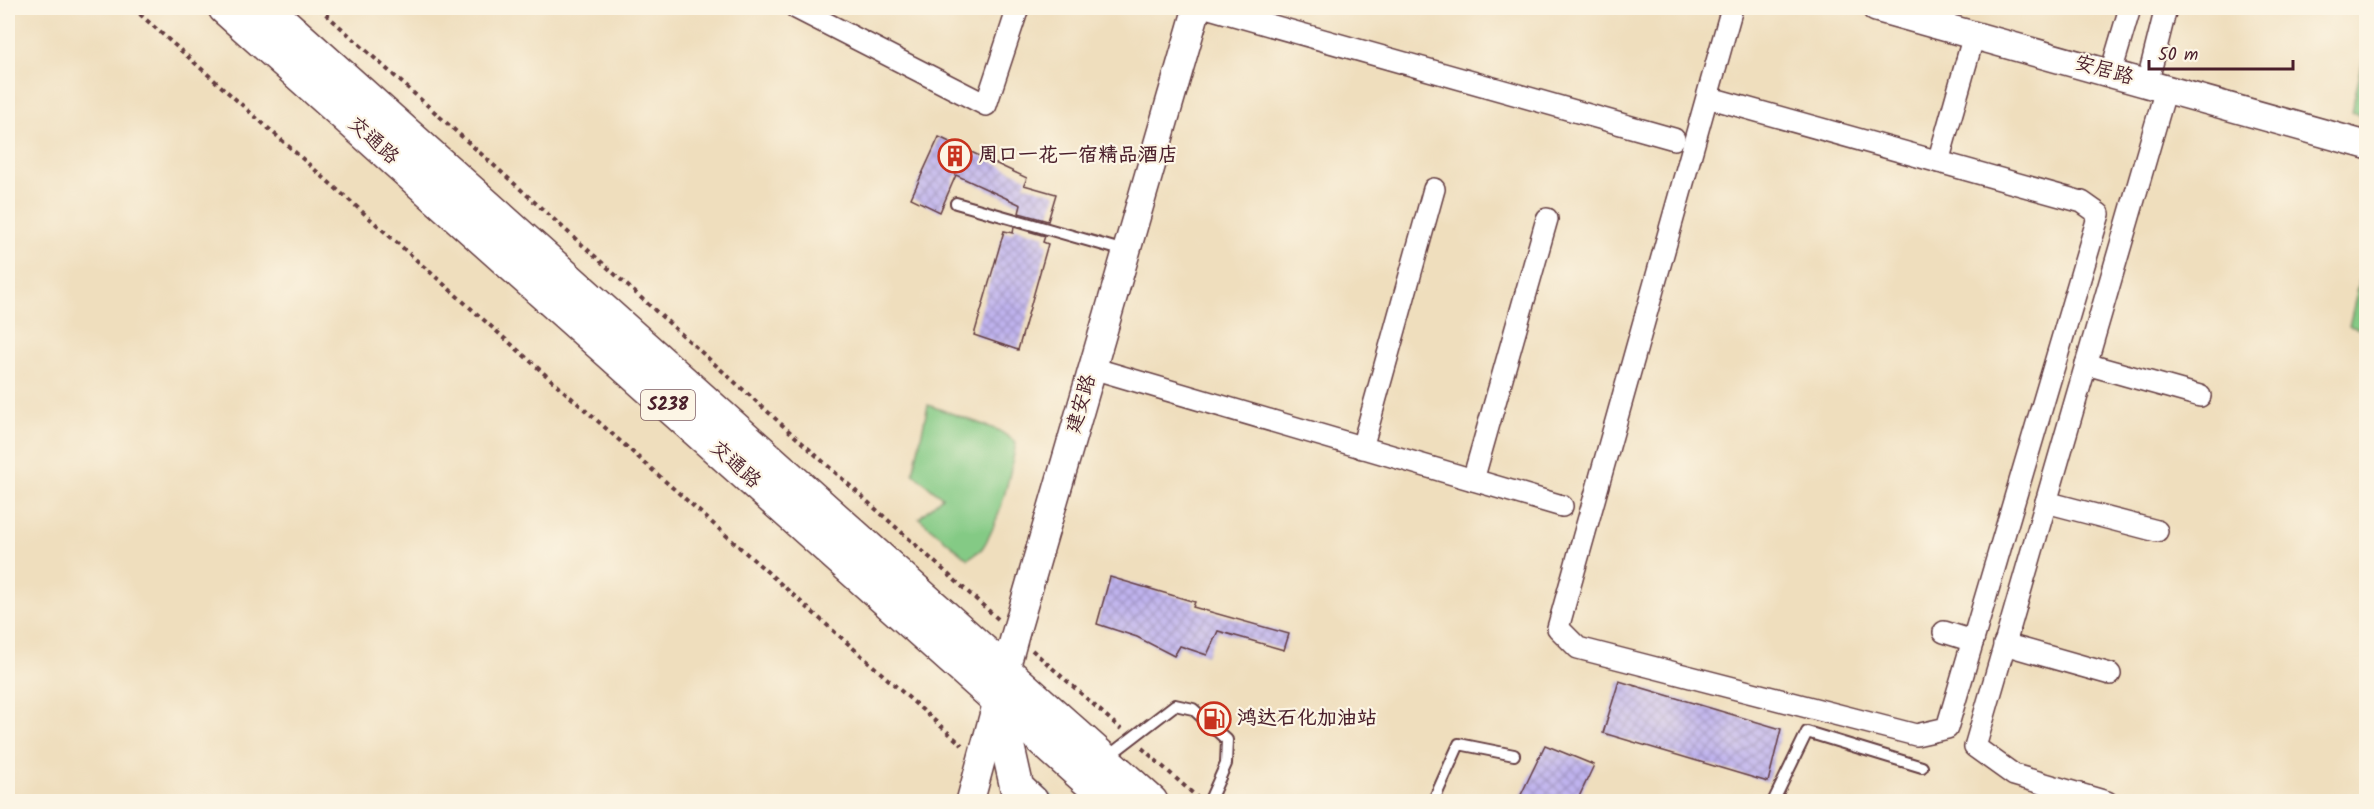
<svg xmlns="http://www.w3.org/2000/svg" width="2374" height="809" font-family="Kalam,'LXGW WenKai TC',sans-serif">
	<defs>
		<pattern id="building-cross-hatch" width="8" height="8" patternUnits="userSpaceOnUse" patternTransform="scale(1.5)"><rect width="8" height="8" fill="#bfb3ee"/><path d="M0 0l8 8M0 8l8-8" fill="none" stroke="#9d91c1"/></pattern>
	</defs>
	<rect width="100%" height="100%" fill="#fcf5e5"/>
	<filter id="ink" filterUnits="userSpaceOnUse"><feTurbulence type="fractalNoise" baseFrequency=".0167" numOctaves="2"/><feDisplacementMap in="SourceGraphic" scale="12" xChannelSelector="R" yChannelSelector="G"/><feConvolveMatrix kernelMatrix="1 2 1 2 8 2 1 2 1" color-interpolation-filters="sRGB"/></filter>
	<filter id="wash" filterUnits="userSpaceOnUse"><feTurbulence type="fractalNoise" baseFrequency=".008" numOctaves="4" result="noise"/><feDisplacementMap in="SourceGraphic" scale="24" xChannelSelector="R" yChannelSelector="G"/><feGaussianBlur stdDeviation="1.35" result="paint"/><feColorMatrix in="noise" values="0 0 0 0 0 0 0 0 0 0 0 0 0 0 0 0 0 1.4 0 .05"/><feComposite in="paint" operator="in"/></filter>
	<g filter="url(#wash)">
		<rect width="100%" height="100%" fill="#efdebd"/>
		<g fill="#84ca85" stroke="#677458" stroke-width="1.5">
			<polygon points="2366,48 2366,116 2351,112"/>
			<polygon points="2366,254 2366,331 2349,326"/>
			<path d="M 928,405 L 998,430 L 1016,442 C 1011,473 1000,521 983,547 C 980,552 972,555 968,559 L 919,518 L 942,497 L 913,473 Z"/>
		</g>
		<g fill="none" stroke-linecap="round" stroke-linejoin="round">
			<polyline stroke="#5dc2db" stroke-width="6" points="1039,788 1054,802"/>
		</g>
		<g id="blocks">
			<g fill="url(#building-cross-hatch)">
				<polygon points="939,137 1027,178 1024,185 1056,194 1048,221 1019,213 1021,205 956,175 940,212 911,198"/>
				<polygon points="1014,227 1045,236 1043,242 1048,244 1018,350 974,335 1004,231 1013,233"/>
				<polygon points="1110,577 1195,602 1193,607 1289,634 1284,650 1218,631 1207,655 1180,646 1174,656 1137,637 1097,624"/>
				<polygon points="1619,681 1781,729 1768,782 1603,733"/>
				<polygon points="1545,745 1594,765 1577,801 1518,801"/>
			</g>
		</g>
	</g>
	<g filter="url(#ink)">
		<use href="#blocks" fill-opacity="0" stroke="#633c41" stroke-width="1.5"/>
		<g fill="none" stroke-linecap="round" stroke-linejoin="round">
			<defs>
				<g id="service">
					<polyline points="956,203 1125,251"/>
					<polyline points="1106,758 1175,705 1193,709 1227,740 1226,764 1209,802"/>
					<polyline points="1433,802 1459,744 1514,755"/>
					<polyline points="1773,802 1807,732 1922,767"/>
				</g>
				<g id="minor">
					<polyline points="796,8 986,105 1018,8"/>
					<polyline points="1209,8 1674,139"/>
					<polyline points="2111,72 2130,8"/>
					<polyline points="2147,84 2166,8"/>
					<polyline points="1707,97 2082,202 2099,214 1947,728 1916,735 1578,648 1558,628 1732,8"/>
					<polyline points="1938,162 1974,35"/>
					<polyline points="2086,364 2200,396"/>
					<polyline points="1092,368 1562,506"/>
					<polyline points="1362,448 1434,189"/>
					<polyline points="1473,480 1547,219"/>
					<polyline points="2046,502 2157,531"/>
					<polyline points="1944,632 1973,641"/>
					<polyline points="2004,644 2110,674"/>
					<polyline points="2107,802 2014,775 1975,747 2166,89"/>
				</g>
				<g id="tertiary">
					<polyline points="1876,8 2366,145"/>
					<polyline points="970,802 1015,635 1197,8"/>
				</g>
				<g id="primary">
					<polyline points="225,8 1112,802"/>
					<polyline points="266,8 1151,802"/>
					<polyline points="997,699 1017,788 1032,802"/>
				</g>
			</defs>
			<use href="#service" stroke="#633c41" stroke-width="14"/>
			<use href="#minor" stroke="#633c41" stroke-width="24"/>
			<use href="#tertiary" stroke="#633c41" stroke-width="30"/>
			<use href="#primary" stroke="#633c41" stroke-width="36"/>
			<g stroke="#633c41" stroke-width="4" stroke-dasharray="4.5 4.5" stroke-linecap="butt">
				<polyline points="133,8 962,745"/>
				<polyline points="319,8 998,619"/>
				<polyline points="1032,650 1121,729"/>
				<polyline points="1142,748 1197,797"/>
			</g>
			<use href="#service" stroke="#fff" stroke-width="10"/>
			<use href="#minor" stroke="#fff" stroke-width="21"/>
			<use href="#tertiary" stroke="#fff" stroke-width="27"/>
			<use href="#primary" stroke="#fff" stroke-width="33"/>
		</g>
	</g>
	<defs>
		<symbol id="building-ring" viewBox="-11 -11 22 22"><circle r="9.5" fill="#fcf5e5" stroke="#c8321e" stroke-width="1.5"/><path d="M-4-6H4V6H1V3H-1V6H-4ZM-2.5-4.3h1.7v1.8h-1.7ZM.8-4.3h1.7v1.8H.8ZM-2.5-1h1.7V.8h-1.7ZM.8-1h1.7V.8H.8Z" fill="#c8321e"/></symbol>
		<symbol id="fuel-ring" viewBox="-11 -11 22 22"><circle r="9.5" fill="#fcf5e5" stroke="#c8321e" stroke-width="1.5"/><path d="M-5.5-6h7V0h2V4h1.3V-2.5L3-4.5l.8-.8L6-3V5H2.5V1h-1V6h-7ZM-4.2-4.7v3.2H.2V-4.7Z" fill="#c8321e"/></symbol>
	</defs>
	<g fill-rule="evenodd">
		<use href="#building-ring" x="936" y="137" width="38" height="38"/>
		<use href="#fuel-ring" x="1195" y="700" width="38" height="38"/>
	</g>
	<g text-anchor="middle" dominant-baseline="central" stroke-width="4.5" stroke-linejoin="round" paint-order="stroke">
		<rect fill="#fcf5e5" stroke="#7f5f63" stroke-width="1.5" x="641" y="390" width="54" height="30" rx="4.5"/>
		<g font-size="18" font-weight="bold" fill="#4a1f2b">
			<text x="668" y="405">S238</text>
		</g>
		<g font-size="20" fill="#4a1f2b" stroke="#fcf5e5">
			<text transform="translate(2104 71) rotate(16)">安居路</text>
			<text transform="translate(373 141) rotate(42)">交通路</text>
			<text transform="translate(1082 404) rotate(-74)">建安路</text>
			<text transform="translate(735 465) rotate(42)">交通路</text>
		</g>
		<g font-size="20" font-weight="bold" fill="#4a1f2b" stroke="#fcf5e5" text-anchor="start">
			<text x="978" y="156">周口一花一宿精品酒店</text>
			<text x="1237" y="719">鸿达石化加油站</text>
		</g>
	</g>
	<rect width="2374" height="809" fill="none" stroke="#fcf5e5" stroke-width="30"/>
	<path d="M2149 60v9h144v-9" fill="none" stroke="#4a1f2b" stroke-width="3"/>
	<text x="2158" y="60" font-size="18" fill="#4a1f2b" stroke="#fcf5e5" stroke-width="4.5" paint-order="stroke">50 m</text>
</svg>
